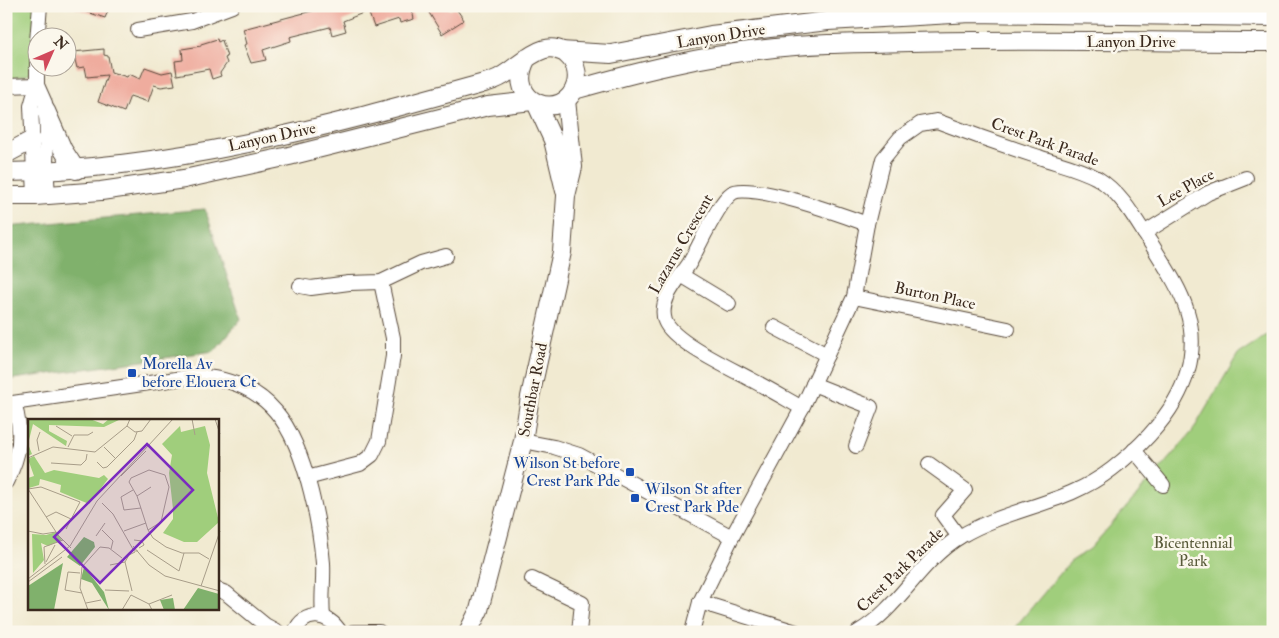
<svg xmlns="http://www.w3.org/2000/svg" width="1279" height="638" font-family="'IM FELL Double Pica',serif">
	<rect width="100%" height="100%" fill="#fbf7ec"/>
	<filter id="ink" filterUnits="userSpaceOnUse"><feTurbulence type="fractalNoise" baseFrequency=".02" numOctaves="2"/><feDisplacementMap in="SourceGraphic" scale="10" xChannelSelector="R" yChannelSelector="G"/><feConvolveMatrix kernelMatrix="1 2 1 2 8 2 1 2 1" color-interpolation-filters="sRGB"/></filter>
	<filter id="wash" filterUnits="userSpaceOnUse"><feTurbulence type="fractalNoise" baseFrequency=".0096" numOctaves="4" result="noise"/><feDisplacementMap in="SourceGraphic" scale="20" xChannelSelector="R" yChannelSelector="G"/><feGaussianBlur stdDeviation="1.12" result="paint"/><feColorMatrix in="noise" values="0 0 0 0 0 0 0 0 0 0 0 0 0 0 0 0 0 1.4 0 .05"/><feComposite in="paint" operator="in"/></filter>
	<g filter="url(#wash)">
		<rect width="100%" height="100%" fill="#f1ead1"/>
		<g fill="#a0ce7c" stroke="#6e7c4d">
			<polygon points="6,6 40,6 30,74 11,79 6,76"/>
			<polygon points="1273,331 1273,632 1011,632 1070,562 1090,549 1192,432 1238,354"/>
		</g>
		<polygon fill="#80b16c" stroke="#5e6e45" points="205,209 241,319 214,351 6,380 6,227"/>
		<g id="blocks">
			<g fill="#efac9e">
				<polygon points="75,6 110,6 105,18 75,8"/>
				<polygon points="331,6 339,6 340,10 350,6 411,6 414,19 400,23 399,19 374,27 368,11 343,21 346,31 332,35 330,27 290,37 291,41 263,50 266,60 251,63 244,45 247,44 243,29"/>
				<polygon points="425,6 448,6 450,10 455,7 464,20 442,34"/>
				<polygon points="217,39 218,42 222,40 227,57 225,58 227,63 220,73 221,76 212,79 209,69 177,75 175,61 183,60 182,49 201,46 201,44"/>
				<polygon points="104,49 104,55 108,56 111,72 127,77 129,74 140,79 145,67 162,73 172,71 175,85 161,87 154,85 148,102 130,96 124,112 98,102 107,75 87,77 85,67 77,68 73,52"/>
			</g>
		</g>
	</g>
	<g filter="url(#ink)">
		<use href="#blocks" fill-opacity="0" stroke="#564739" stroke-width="1"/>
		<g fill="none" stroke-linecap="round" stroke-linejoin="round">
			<defs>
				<g id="minor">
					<polyline points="138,30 192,21 232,6"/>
					<polyline points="37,85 45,103 46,111 47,134 46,164 48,195"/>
					<polyline points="6,86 37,85"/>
					<polyline points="35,196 31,106 37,85 37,41 40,6"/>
					<polyline points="1144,233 1208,193 1246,178"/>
					<polyline points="681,275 729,304"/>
					<polyline points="300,286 311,288 349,283 381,282 421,263 446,256"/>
					<polyline points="854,297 1008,329"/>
					<polyline points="774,327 827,355"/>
					<polyline points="813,384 871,407 856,446"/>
					<path d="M 6,404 L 197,376 C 271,381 295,427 311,492 C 317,516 321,539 323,563 C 324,581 321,599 323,616"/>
					<path d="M 802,408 C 786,399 769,389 752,380 C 732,369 673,342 665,321 C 658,300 678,280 689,264 C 699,247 718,202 732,193 C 749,181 845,216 867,224"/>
					<polyline points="523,441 554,447 579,455 732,537"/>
					<polyline points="1134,450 1163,485"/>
					<polyline points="929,464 965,490 943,515 959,537"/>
					<polyline points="307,478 360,464 372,455 379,441 393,356 393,338 381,282"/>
					<path d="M 6,482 C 21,454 23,433 14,403"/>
					<polyline points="532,579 582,603 579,632"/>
					<polyline points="218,590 226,593 265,625 278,632"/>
					<polyline points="700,602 796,632"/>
					<path d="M 295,632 C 304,609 329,613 340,632"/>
					<polyline points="353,632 379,632"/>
					<path d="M 692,632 L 700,602 L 732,537 L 802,408 L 854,297 L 867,224 L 883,159 L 900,138 L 920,124 L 937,121 C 971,134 1005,146 1039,157 C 1059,164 1079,168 1097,178 C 1123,194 1136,221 1152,245 C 1165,266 1180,288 1187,311 C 1207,376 1160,432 1112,469 C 1066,505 1010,507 961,536 C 919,561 899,609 858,632"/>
				</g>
				<g id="major">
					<polyline points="560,51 611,54 711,35 828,21 971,13 1273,17"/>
					<path d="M 574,90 C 637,72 700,56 766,49 C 814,43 862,43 910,42 C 1031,39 1152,42 1273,42"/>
					<polyline points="536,103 553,140 565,191"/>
					<polyline points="46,111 63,150 76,170"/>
					<polyline points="6,154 32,140"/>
					<path d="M 6,172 C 168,170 326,127 481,84 C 488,82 496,80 502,76 C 522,65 548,31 571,59 C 576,66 578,75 576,84 C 565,124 502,104 527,58"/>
					<polyline points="6,196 35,196 101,191 184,179 289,156 488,106 532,101"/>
					<polyline points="468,632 479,610 523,441 530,397 562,252 566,196 573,167 566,100"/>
				</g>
			</defs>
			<use href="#minor" stroke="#564739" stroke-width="16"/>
			<use href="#major" stroke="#564739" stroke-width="20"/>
			<use href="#minor" stroke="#fff" stroke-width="14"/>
			<use href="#major" stroke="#fff" stroke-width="18"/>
		</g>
	</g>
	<g fill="#1a4fb4" stroke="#fbf7ec" stroke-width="2">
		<rect x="127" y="368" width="10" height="10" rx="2.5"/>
		<rect x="625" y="467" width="10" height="10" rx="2.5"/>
		<rect x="630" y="493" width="10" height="10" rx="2.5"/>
	</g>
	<g text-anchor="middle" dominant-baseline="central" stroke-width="5" stroke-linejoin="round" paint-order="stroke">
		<g font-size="16" fill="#3b2a1e" stroke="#fbf7ec">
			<text transform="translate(721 36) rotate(-9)">Lanyon Drive</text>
			<text x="1131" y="42">Lanyon Drive</text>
			<text transform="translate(272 137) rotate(-12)">Lanyon Drive</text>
			<text transform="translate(1045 142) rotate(20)">Crest Park Parade</text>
			<text transform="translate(1186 188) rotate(-29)">Lee Place</text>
			<text transform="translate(681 244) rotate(-60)">Lazarus Crescent</text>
			<text transform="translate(935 296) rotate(12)">Burton Place</text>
			<text transform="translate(533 390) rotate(-79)">Southbar Road</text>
			<text transform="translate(900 570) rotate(-44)">Crest Park Parade</text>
		</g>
		<g font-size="16" fill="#164399" stroke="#fbf7ec" text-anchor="start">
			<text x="142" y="364">Morella Av<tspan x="142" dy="18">before Elouera Ct</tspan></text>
			<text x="620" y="463" text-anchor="end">Wilson St before<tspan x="620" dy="18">Crest Park Pde</tspan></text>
			<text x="645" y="489">Wilson St after<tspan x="645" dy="18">Crest Park Pde</tspan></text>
		</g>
		<g font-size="16" fill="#595b3a" stroke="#fbf7ec">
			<text x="1193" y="543">Bicentennial<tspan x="1193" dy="18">Park</tspan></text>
		</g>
	</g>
	<g transform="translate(28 419)">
		<rect width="191" height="191" fill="#f1ead1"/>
		<path d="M 0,0 L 62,0 L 75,5 L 81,0 L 93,0 L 76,8 L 21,6 L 21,12 L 39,22 L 38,27 L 5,5 L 0,25 L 4,35 L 0,37 ZM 152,7 L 153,13 L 177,7 L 182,26 L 179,54 L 191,103 L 169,123 L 156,123 L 135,114 L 145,100 L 145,90 L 141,54 L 144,36 L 134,25 ZM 6,37 L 17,54 L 26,51 L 71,59 L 76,56 L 80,60 L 61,85 L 32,73 L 33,66 L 16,61 L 12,60 L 11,66 L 1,69 L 0,59 L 6,57 L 0,40 ZM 28,113 L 34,121 L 20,127 L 13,124 L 16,141 L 5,154 L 4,115 L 18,116 Z" fill="#a0ce7c"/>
		<path d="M 56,118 L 66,123 L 67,128 L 52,147 L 39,138 ZM 35,144 L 26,191 L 0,191 L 0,167 ZM 56,148 L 76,173 L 81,191 L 64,164 L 53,160 ZM 170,169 L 191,175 L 191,191 L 155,191 ZM 145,179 L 147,191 L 136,191 L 132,181 Z" fill="#80b16c"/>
		<path fill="none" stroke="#a89d89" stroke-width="1" d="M 164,0 L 167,16M 187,0 L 192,15M 28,7 L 44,17M 99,7 L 107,13 L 114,12 L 123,0M 40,28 L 46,16 L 60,16 L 65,13M 76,28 L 87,39M 11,32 L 9,21 L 12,13M 192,37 L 192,53M 0,39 L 25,28 L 67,33 L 99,7 L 102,0M 69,43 L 75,49 L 79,48 L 106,21 L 109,13M 23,44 L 53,46 L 58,41 L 59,35M 93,57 L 118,32M 0,70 L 13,68 L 52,83 L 38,110M 0,70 L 30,116 L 43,129M 105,71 L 93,78 L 96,91 L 113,89M 109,77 L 123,68M 74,84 L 85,95 L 106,132 L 110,132M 18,98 L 28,93 L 43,100M 74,111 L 85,122 L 83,130M 120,111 L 133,103 L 141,68 L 137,56 L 121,51 L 103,59 L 101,63 L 109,77 L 120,111 L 125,119 L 138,128 L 154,134 L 171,134 L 181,140M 0,112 L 15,115 L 28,113M 96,112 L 118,104M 68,117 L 77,104M 106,121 L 114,122 L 116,126 L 111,129M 105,127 L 121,146 L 137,157 L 192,172M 119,131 L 151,152 L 156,134M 18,143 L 27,126M 17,145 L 16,128 L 35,121M 82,146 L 97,143M 52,154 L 40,153 L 37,171 L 54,174M 0,160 L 42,127 L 69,82 L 145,0M 0,163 L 34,138M 173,167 L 192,112M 77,171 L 101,172M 104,172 L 97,143 L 101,136 L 107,133M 103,176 L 121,185 L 124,191M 58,184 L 73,181M 121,185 L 144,176M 60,191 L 52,169 L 54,148 L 72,128 L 81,129 L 94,139M 94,191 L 103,176"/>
		<path fill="#7b2cbf" fill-opacity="0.15" stroke="#7b2cbf" stroke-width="2.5" d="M 119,25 L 165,71 L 72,164 L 26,118 Z"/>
		<rect width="191" height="191" fill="none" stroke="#3b2a1e" stroke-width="2.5"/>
	</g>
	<rect width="1279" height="638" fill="none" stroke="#fbf7ec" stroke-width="25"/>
	<g transform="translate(52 52) rotate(45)"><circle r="24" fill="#fbf7ec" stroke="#aea59a"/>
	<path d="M0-4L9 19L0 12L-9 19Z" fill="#d1495b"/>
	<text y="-8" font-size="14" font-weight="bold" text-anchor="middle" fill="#3b2a1e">N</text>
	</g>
</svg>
